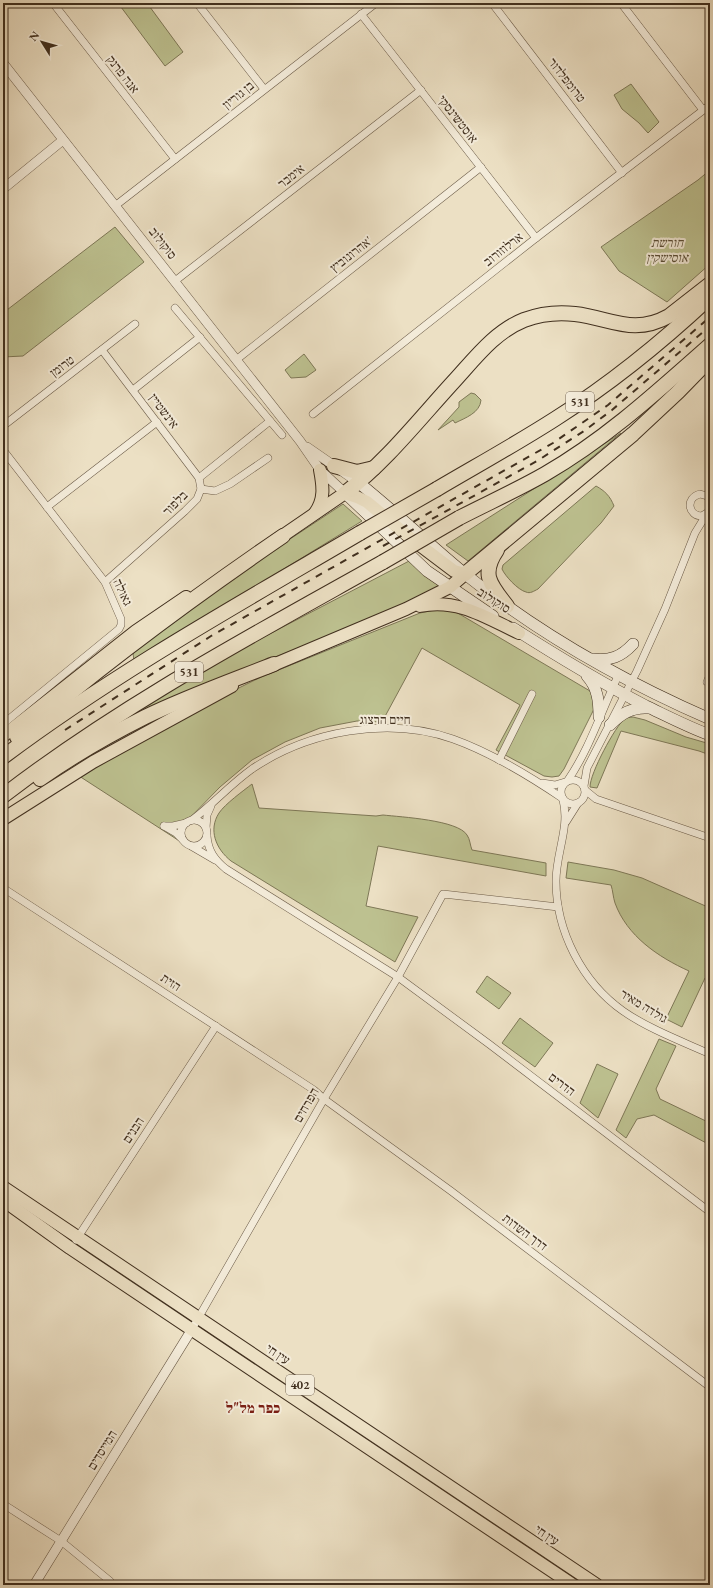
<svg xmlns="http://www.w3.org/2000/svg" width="713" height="1588" font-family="'EB Garamond','Frank Ruhl Libre',serif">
	<rect width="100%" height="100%" fill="#ece0c4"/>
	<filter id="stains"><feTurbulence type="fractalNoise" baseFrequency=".005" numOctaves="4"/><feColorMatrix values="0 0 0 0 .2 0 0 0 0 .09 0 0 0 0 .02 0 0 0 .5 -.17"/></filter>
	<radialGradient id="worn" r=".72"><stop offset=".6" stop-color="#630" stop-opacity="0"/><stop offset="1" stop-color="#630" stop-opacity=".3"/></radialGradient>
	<g fill="#bdc190" stroke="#7e7857">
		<polygon points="118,3 147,3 183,52 165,66"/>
		<polygon points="631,84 659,122 648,133 639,123 622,109 614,95"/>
		<polygon points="710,170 710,264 667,302 619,271 601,247 698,180"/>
		<polygon points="115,227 144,262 23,356 3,357 3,313"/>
		<polygon points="304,354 316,370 306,377 291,378 285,370"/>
		<path d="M 471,393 L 475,394 L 481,400 C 480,413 465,418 455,423 L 453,420 L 438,430 L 459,407 L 459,402 Z"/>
		<polygon points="621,433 468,561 446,545"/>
		<path d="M 596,486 C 605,491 610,496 614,506 L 601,523 L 538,589 C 534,591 530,594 526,592 C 518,590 505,576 502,569 L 503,565 Z"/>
		<polygon points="343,504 362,521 134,661 133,653 216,588"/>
		<polygon points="411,560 440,585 406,605 273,658 131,719 129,713 256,641"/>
		<polygon points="439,609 456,612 590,691 595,697 597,703 564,769 559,776 552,777 544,776 496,750 520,705 422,648 382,722 357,721 320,728 285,742 252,760 220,787 181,827 181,842 76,774 140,737 261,677 420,613"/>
		<path d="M 633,717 L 645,720 L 686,737 L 710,744 L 710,755 L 699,751 L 621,731 L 597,788 L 590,787 C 590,773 615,727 625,718 Z"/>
		<path d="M 252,784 L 259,808 L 376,816 L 383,815 C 401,817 458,820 467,835 C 470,839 470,845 472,850 L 546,863 L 546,876 L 378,846 L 366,906 L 418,917 L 395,962 L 231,861 C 216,849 208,830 219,813 C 225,804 243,791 252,784 Z"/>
		<path d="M 568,862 L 614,870 L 642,878 L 710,908 L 710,981 L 705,978 L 682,1027 L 666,1019 L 689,971 C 658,957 627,936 615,903 C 613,897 613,891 611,885 L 566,878 Z"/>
		<polygon points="487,976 511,993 499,1009 476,992"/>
		<polygon points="520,1018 553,1043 535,1067 502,1043"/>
		<polygon points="659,1039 676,1046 656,1089 660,1099 710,1123 710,1145 654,1115 637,1119 626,1138 616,1130"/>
		<polygon points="597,1064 618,1074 598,1118 580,1103"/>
	</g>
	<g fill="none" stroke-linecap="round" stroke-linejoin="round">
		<defs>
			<g id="minor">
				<polyline points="53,3 175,159"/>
				<polyline points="197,3 264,89"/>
				<polyline points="492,3 622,173"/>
				<polyline points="621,3 703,110"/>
				<polyline points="361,14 536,238"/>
				<polyline points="115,206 376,3"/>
				<polyline points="175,281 421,90"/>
				<polyline points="175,308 282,435"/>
				<polyline points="102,350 199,478 201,489"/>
				<polyline points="236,360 481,167"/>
				<polyline points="133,390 200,337"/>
				<polyline points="313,414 536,238 710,105"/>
				<polyline points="3,426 135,324"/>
				<polyline points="3,450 105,582 121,619 121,625 119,629 3,724"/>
				<polyline points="199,478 270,421"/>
				<path d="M 710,500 L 707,496 L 700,494 C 685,498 688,516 702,516 L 710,511"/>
				<polyline points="47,507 157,422"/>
				<polyline points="105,582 185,511 197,499 201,489 215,491 230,484 268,458"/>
				<polyline points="707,682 710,675"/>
				<polyline points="499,760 532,694"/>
				<circle cx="573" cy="792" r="12"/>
				<path d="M 568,780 C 590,748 602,709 619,674"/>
				<polyline points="542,783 555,785 565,782"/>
				<polyline points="584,786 587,768 637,671 665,609 695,533 706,515"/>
				<polyline points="585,790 596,799 710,838"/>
				<path d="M 563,800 C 570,827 556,853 556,881 C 556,931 582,982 623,1011 C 649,1029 681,1041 710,1054"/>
				<circle cx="194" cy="833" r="13"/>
				<path d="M 192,820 C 213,804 231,784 252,769 C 308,731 388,716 453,739 C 492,753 528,775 562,798"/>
				<polyline points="566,822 578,803"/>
				<polyline points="164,826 176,833 183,840"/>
				<polyline points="164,826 173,826 186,823"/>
				<polyline points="206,828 207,815 211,806"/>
				<path d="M 207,836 C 208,851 215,860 226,869 L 398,977 L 489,1044 L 710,1212"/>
				<polyline points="191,846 215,860"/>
				<polyline points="3,888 314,1090 324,1099 451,1191 710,1387"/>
				<polyline points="76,1240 216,1026"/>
				<polyline points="192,1329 324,1099 398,977 443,894 558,907"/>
				<polyline points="3,1504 61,1541 110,1581"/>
			</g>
			<g id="tertiary">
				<polyline points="3,63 300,441 320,470 345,493"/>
				<polyline points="3,189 63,140"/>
				<polyline points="307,447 359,483"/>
				<polyline points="34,1585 192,1329"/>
			</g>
			<g id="secondary">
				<path d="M 359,483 C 395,512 429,544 465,574 C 539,634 623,681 710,719"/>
				<polyline points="345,493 427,571 493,616"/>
				<path d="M 513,628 C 557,656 600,682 646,706 C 667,716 688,727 710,735"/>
				<path d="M 593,659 C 610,661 621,657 633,644"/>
				<path d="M 587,676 C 598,688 599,702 599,717"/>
				<path d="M 610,725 C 621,714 631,707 648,708"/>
			</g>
			<g id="primary">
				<path d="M 315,513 C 325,499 323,486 320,470"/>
				<polyline points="275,541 345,493 357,497 367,502 409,537 454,571 465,574"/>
				<path d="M 420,606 C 458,598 487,618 519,633"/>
				<polyline points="266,668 406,609 450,587 465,574"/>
				<polyline points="3,736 136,631 186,597"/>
				<polyline points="3,819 93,762 232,686"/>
				<polyline points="3,1187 597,1585"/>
				<polyline points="3,1200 70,1248 573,1585"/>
			</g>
			<g id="motorway">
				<polyline points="334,466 357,472 374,468"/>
				<path d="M 437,489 C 476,466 516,444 555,419 C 610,384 662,342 710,297"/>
				<path d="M 345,493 C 387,461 420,418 456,379 C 476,357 496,331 524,320 C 540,314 558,312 575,314 C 611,318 633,336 669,316 L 710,284"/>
				<path d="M 459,518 C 488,503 517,490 545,474 C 606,439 658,391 710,345"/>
				<path d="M 497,550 C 480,575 491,585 507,606"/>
				<polyline points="465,574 633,434 678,392 710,359"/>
				<path d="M 17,737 C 102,665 191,599 283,536"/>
				<path d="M 3,757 C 115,673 239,604 360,533"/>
				<path d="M 40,779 C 73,756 109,735 145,717 C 186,697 231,681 274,664"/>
				<path d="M 3,796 C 121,705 253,635 383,562"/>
			</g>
		</defs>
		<use href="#minor" stroke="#6b5b48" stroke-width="8"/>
		<use href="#tertiary" stroke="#6b5b48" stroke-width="10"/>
		<use href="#secondary" stroke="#402f1e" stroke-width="12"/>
		<use href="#primary" stroke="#402f1e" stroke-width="14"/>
		<use href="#motorway" stroke="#402f1e" stroke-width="16"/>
		<use href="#minor" stroke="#f3ebd9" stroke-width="7"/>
		<use href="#tertiary" stroke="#f3ebd9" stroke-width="9"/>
		<use href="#secondary" stroke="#f3ebd9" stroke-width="11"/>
		<use href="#primary" stroke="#ece0c4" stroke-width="12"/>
		<use href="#motorway" stroke="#ece0c4" stroke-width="14"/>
		<g stroke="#402f1e" stroke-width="2" stroke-dasharray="7 7" stroke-linecap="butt">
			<polyline points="383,546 537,461 584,431 612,410 710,326"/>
			<polyline points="65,730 211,636 553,443 608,405 710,317"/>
		</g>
		<defs>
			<g id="motorway-bridge">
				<polyline points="360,533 437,489"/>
				<polyline points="383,562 459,518"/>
			</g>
		</defs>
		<use href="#motorway-bridge" stroke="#402f1e" stroke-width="16" stroke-linecap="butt"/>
		<use href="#motorway-bridge" stroke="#ece0c4" stroke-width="14"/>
	</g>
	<g text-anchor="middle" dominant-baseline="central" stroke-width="4" stroke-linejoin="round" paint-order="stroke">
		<g fill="#f3ebd9" stroke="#766756" stroke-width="1">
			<rect x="566" y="392" width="28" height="20" rx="3"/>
			<rect x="175" y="662" width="28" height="20" rx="3"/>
			<rect x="286" y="1375" width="28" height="20" rx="3"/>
		</g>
		<g font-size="12" font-weight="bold" fill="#402f1e">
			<text x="580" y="402">531</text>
			<text x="189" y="672">531</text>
			<text x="300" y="1385">402</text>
		</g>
		<g font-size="13" fill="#402f1e" stroke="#f3ebd9">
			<text transform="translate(123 74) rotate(52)">אנה פרנק</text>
			<text transform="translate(567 80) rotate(52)">טרומפלדור</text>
			<text transform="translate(238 95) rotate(-39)">בן גוריון</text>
			<text transform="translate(458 119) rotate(52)">אוסטשינסקי</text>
			<text transform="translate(291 176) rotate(-38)">אימבר</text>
			<text transform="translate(163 243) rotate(52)">סוקולוב</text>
			<text transform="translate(503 249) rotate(-38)">ארלוזורוב</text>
			<text transform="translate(351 254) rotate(-38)">אהרונוביץ'</text>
			<text transform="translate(62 366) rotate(-37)">טרומן</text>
			<text transform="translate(164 411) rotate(53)">אינשטיין</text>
			<text transform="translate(175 503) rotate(-45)">בלפור</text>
			<text transform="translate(123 592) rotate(65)">גאולה</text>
			<text transform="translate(494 600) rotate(33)">סוקולוב</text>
			<text x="385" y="719">חיים הרצוג</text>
			<text transform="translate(171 982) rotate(33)">הזית</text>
			<text transform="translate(644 1006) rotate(31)">גולדה מאיר</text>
			<text transform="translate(562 1084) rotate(37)">הדרים</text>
			<text transform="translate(306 1105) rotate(-60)">הפרחים</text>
			<text transform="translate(133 1130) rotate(-57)">הבנים</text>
			<text transform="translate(525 1232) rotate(37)">דרך השדות</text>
			<text transform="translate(278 1354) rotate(34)">עין חי</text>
			<text transform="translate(102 1450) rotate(-58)">המייסדים</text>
			<text transform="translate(547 1535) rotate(34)">עין חי</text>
		</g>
		<g font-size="13" font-style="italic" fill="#594c35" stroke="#f3ebd9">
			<text x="667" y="242">חורשת<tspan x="667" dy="15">אוסישקין</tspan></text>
		</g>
		<g font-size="15" font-weight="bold" fill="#7a1f14" stroke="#f3ebd9">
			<text x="253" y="1407">כפר מל"ל</text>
		</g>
	</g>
	<rect width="713" height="1588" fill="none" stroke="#ece0c4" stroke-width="16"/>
	<rect x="4" y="4" width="705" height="1580" fill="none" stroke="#402f1e" stroke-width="2"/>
	<rect x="8" y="8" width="697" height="1572" fill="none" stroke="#402f1e"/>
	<g transform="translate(42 42) rotate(307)" stroke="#f3ebd9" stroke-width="3" paint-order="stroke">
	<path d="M0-3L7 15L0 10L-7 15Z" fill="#402f1e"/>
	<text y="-6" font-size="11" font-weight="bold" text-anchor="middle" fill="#402f1e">N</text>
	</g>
	<rect width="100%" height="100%" filter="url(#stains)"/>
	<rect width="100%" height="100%" fill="url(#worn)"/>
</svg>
